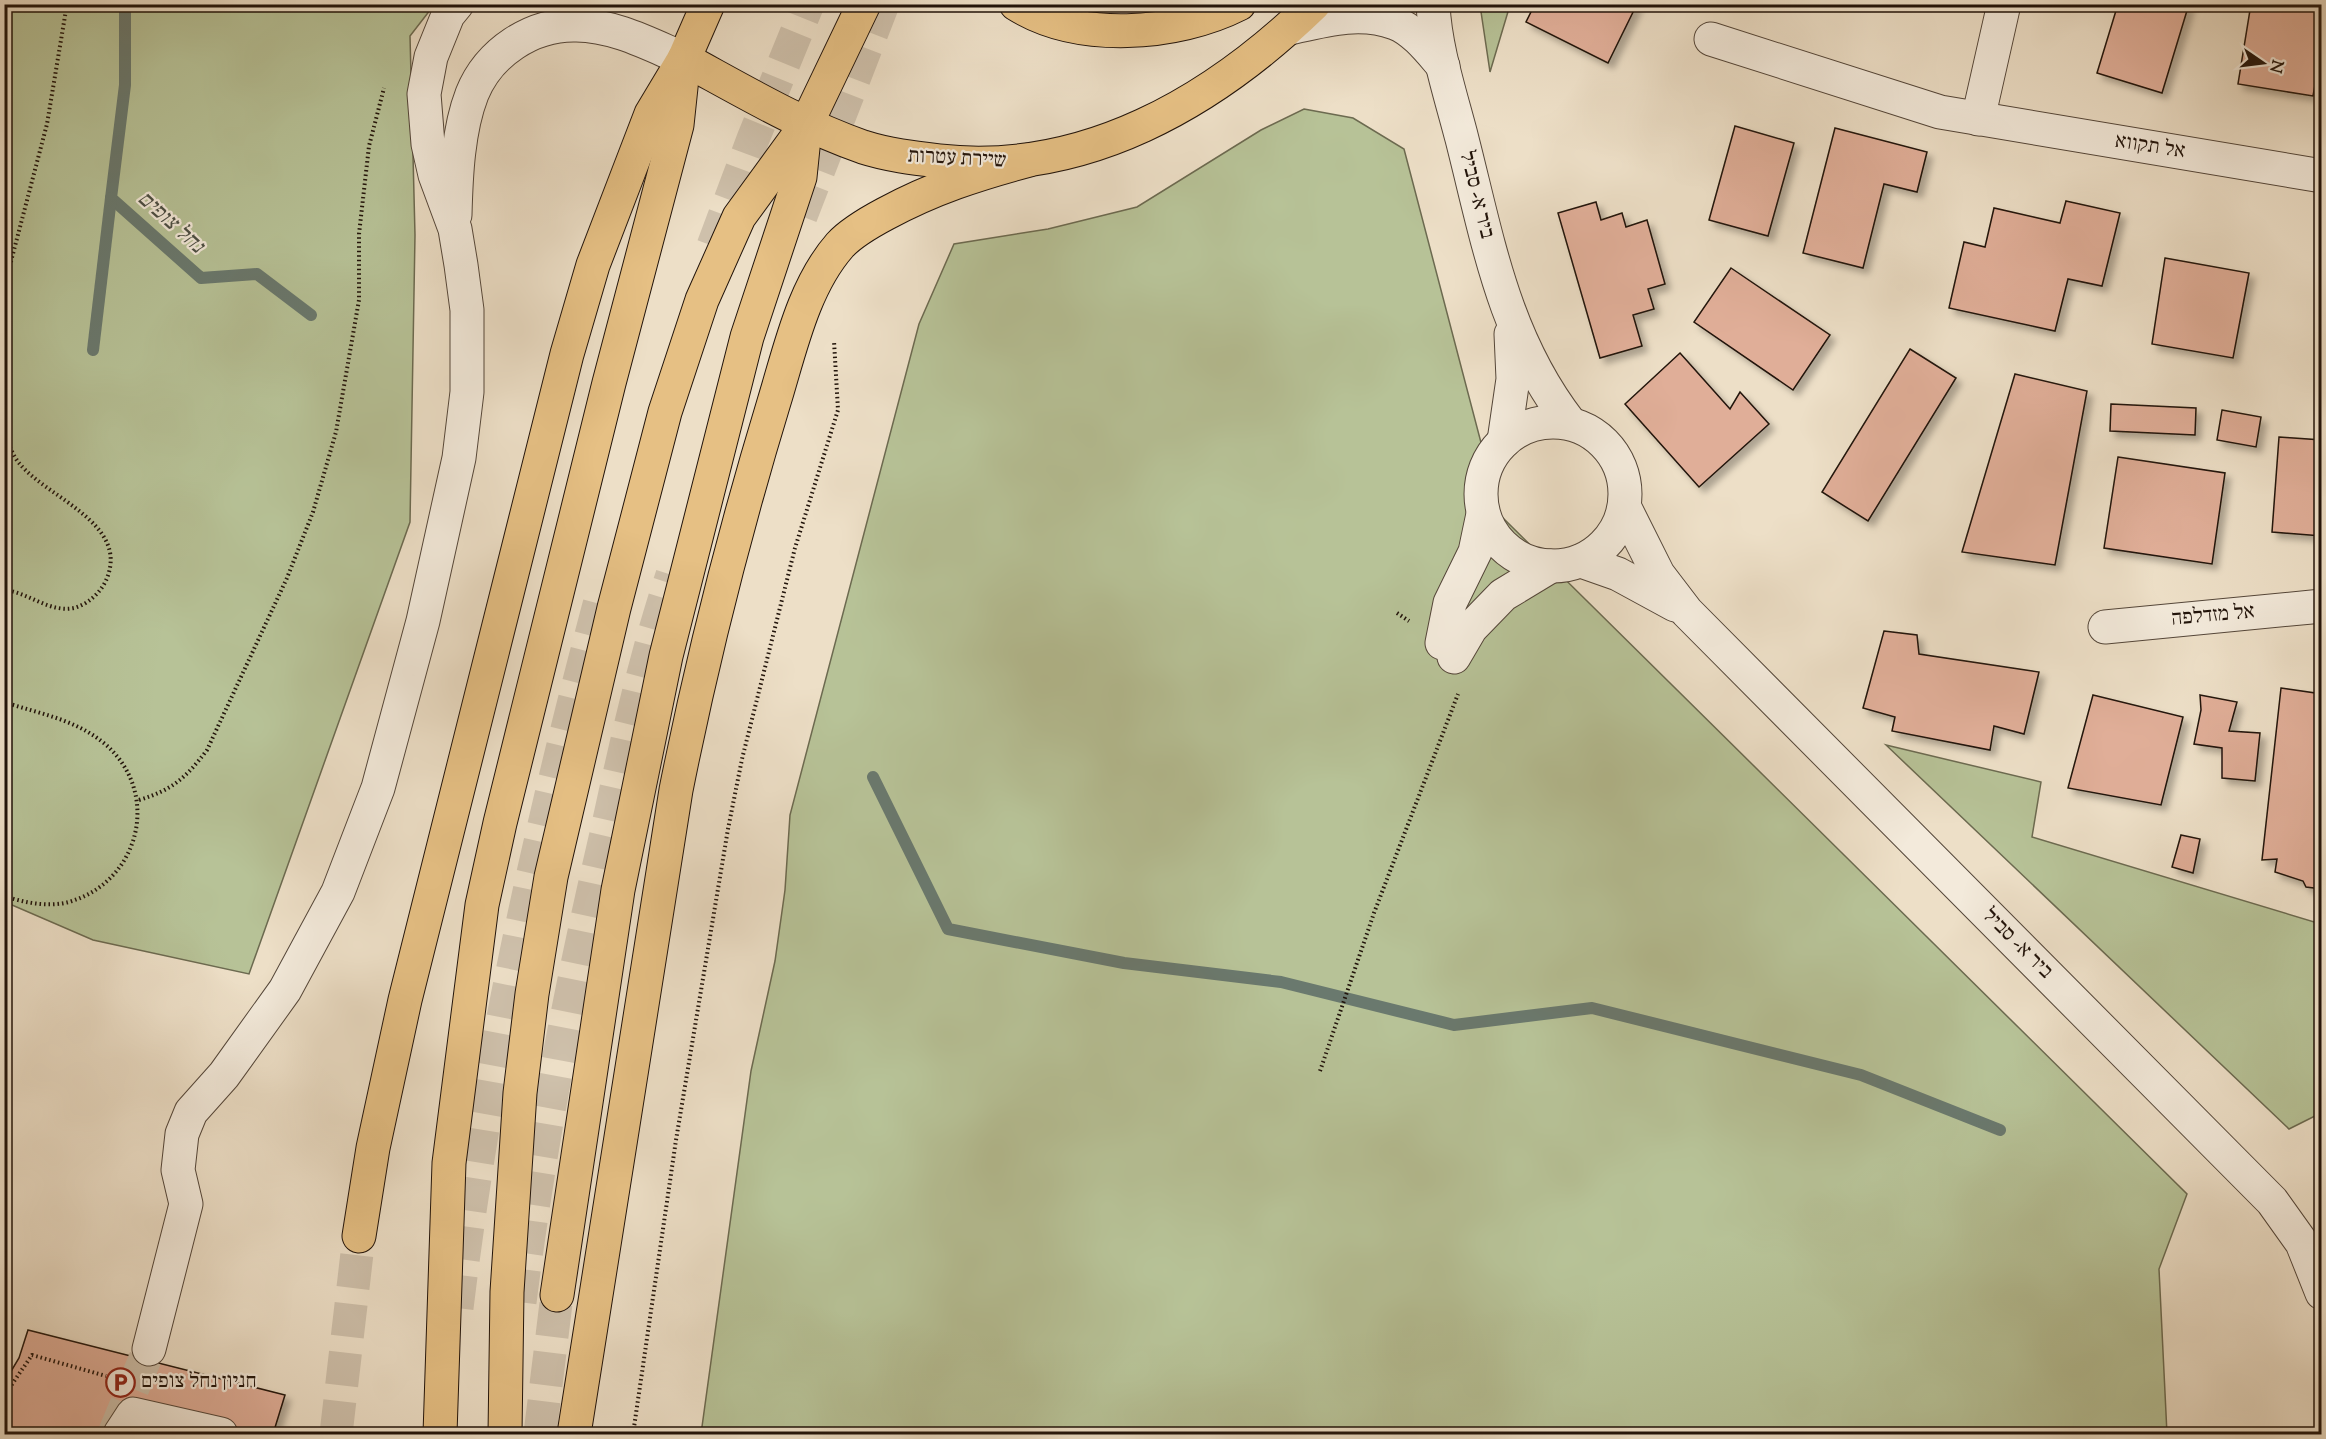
<svg xmlns="http://www.w3.org/2000/svg" width="2326" height="1439" font-family="'Sorts Mill Goudy','Frank Ruhl Libre',serif">
	<defs>
		<filter id="shadow"><feDropShadow dx="5.5" dy="5.5" stdDeviation="3" flood-color="#0004"/></filter>
	</defs>
	<rect width="100%" height="100%" fill="#eddfc7"/>
	<filter id="stains"><feTurbulence type="fractalNoise" baseFrequency=".00333" numOctaves="4"/><feColorMatrix values="0 0 0 0 .2 0 0 0 0 .09 0 0 0 0 .02 0 0 0 .5 -.17"/></filter>
	<radialGradient id="worn" r=".72"><stop offset=".6" stop-color="#630" stop-opacity="0"/><stop offset="1" stop-color="#630" stop-opacity=".3"/></radialGradient>
	<g fill="#b7c297" stroke="#6c6a50" stroke-width="1.5">
		<polygon points="5,5 434,5 410,36 415,235 410,522 249,974 93,940 5,902"/>
		<polygon points="1480,5 1510,5 1490,72"/>
		<polygon points="1304,109 1353,118 1404,149 1500,515 2187,1194 2159,1269 2167,1434 701,1434 751,1071 775,961 785,890 790,815 919,324 954,244 1048,229 1137,207 1261,130"/>
		<polygon points="1886,745 2041,782 2032,837 2321,924 2321,1113 2289,1129"/>
	</g>
	<g fill="none" stroke-linecap="round" stroke-linejoin="round">
		<g stroke="#6a796e" stroke-width="12">
			<polyline points="125,4 125,85 111,198 201,278 257,274 311,315"/>
			<polyline points="93,350 111,198"/>
			<polyline points="873,777 948,929 1124,963 1281,982 1454,1025 1592,1008 1861,1075 2000,1130"/>
		</g>
	</g>
	<g fill="#e0ae98" stroke="#21130a" stroke-width="1.5" filter="url(#shadow)">
		<polygon points="1535,4 1637,4 1608,63 1526,22"/>
		<polygon points="2118,4 2189,4 2162,93 2097,73"/>
		<polygon points="2251,4 2322,4 2322,48 2313,96 2238,84"/>
		<polygon points="1735,126 1794,143 1768,236 1709,220"/>
		<polygon points="1835,128 1927,152 1917,192 1884,184 1863,268 1803,253"/>
		<polygon points="2066,201 2120,213 2102,286 2068,279 2055,331 1949,308 1964,242 1985,247 1994,208 2060,223"/>
		<polygon points="1596,202 1601,220 1622,213 1626,227 1647,220 1665,284 1648,289 1654,309 1633,315 1642,346 1600,358 1558,213"/>
		<polygon points="2165,258 2249,273 2233,358 2152,344"/>
		<polygon points="1731,268 1830,335 1793,390 1694,322"/>
		<polygon points="1910,349 1956,378 1868,521 1822,492"/>
		<polygon points="1680,353 1730,409 1740,392 1769,424 1699,487 1625,404"/>
		<polygon points="2015,374 2087,391 2055,565 1962,552"/>
		<polygon points="2111,404 2196,408 2195,435 2110,431"/>
		<polygon points="2222,410 2261,417 2256,447 2217,440"/>
		<polygon points="2279,437 2322,440 2322,536 2272,532"/>
		<polygon points="2118,457 2225,473 2212,564 2104,548"/>
		<polygon points="1884,631 1917,635 1919,654 2039,672 2024,734 1994,726 1990,750 1892,731 1895,717 1863,708"/>
		<polygon points="2281,688 2322,694 2322,889 2306,887 2303,881 2275,872 2277,859 2262,860"/>
		<polygon points="2093,695 2183,717 2161,805 2068,788"/>
		<polygon points="2200,695 2237,702 2229,731 2260,733 2255,781 2222,778 2222,748 2194,744 2201,710"/>
		<polygon points="2181,835 2200,839 2193,873 2172,867"/>
		<polygon points="28,1330 285,1395 273,1434 4,1434 4,1383 19,1358"/>
	</g>
	<g fill="none" stroke-linecap="round" stroke-linejoin="round">
		<polyline stroke="#cec0ab" stroke-width="33" stroke-dasharray="33 16" stroke-linecap="butt" points="114,1434 149,1349"/>
		<g stroke="#cec0ab" stroke-width="33" stroke-dasharray="33 16" stroke-linecap="butt">
			<polyline points="801,216 883,4"/>
			<polyline points="713,246 753,139 808,4"/>
			<path d="M 520,1302 C 540,1144 570,988 606,834 C 625,747 644,660 672,575"/>
			<path d="M 457,1308 C 486,1069 538,833 600,601"/>
			<polyline points="336,1434 359,1236"/>
			<polyline points="540,1434 557,1295"/>
		</g>
		<defs>
			<g id="minor">
				<path d="M 1433,4 C 1435,49 1451,96 1462,139 C 1488,241 1504,338 1570,423"/>
				<path d="M 1290,28 C 1325,20 1360,10 1395,23 C 1414,30 1430,51 1443,66"/>
				<polyline points="1711,39 1940,112 2322,176"/>
				<polyline points="1978,119 2004,4"/>
				<path d="M 455,215 C 456,176 458,130 472,94 C 489,52 532,24 576,25 C 614,25 651,45 684,59"/>
				<circle cx="1553" cy="494" r="72"/>
				<polyline points="1504,441 1513,379 1511,334"/>
				<polyline points="1625,508 1658,574 1687,612 2272,1201 2302,1243 2322,1293"/>
				<polyline points="1581,561 1618,574 1675,605"/>
				<polyline points="2105,627 2322,606"/>
				<polyline points="1442,643 1450,603 1475,552 1483,514"/>
				<polyline points="1454,657 1471,628 1503,595 1551,566"/>
				<polyline points="149,1349 186,1204 178,1170 182,1134 191,1112 224,1075 285,990 338,892 378,788 423,621 459,458 467,392 467,310 461,265 455,229 435,175 428,144 424,94 431,57 448,15 457,4"/>
				<polyline points="120,1434 133,1414 221,1434"/>
			</g>
			<g id="major">
				<path d="M 1016,4 C 1078,43 1176,36 1239,4"/>
				<path d="M 684,59 C 743,91 800,125 863,147 C 888,155 913,158 939,161 C 1085,177 1213,102 1314,4"/>
				<path d="M 574,1434 L 676,790 C 702,660 735,530 774,402 C 790,350 803,287 840,245 C 852,232 870,222 885,214 C 933,188 977,174 1029,160"/>
			</g>
			<g id="highway">
				<polyline points="359,1236 373,1148 405,1000 567,354 593,265 651,114 684,59 708,4"/>
				<polyline points="557,1295 618,890 666,656 747,337 800,177 805,128"/>
				<polyline points="440,1434 449,1163 482,905 500,823 609,383 677,125 684,59"/>
				<polyline points="505,1434 507,1292 520,1093 532,994 551,877 614,608 665,412 702,300 739,217 806,125 864,4"/>
			</g>
		</defs>
		<use href="#minor" stroke="#544639" stroke-width="35"/>
		<use href="#major" stroke="#21130a" stroke-width="35"/>
		<use href="#highway" stroke="#21130a" stroke-width="35"/>
		<g stroke="#21130a" stroke-width="4" stroke-dasharray="1.5 3" stroke-linecap="butt">
			<polyline points="4,288 47,124 67,4"/>
			<path d="M 4,435 C 9,444 13,456 19,463 C 47,498 129,523 107,578 C 102,591 89,604 74,608 C 49,613 28,592 4,590"/>
			<polyline points="1397,613 1409,621"/>
			<path d="M 4,702 C 40,714 75,719 105,744 C 161,792 141,879 72,901 C 51,908 25,903 4,896"/>
			<path d="M 139,800 C 172,790 186,778 207,750 L 287,578 L 313,512 L 336,432 L 359,300 L 359,234 L 369,146 L 384,88"/>
			<polyline points="1320,1071 1374,913 1458,694"/>
			<polyline points="4,1396 32,1355 106,1376"/>
			<polyline points="633,1434 676,1140 728,829 742,759 795,548 838,410 834,341"/>
		</g>
		<use href="#minor" stroke="#f3eadb" stroke-width="33"/>
		<use href="#major" stroke="#e6c084" stroke-width="33"/>
		<use href="#highway" stroke="#e6c084" stroke-width="33"/>
	</g>
	<defs>
		<symbol id="parking-ring" viewBox="-11 -11 22 22"><circle r="9.5" fill="#f3eadb" stroke="#8f2418" stroke-width="1.5"/><path d="M-3.5-5.5H1a3.5 3.5 0 0 1 0 7H-1V5.5H-3.5ZM-1-3.4V-.6H.8a1.4 1.4 0 0 0 0-2.8Z" fill="#8f2418"/></symbol>
	</defs>
	<g fill-rule="evenodd">
		<use href="#parking-ring" x="104" y="1366" width="33" height="33"/>
	</g>
	<g text-anchor="middle" dominant-baseline="central" stroke-width="4.5" stroke-linejoin="round" paint-order="stroke">
		<g font-size="21" fill="#21130a" stroke="#f3eadb">
			<text transform="translate(2150 147) rotate(9)">אל תקווא</text>
			<text transform="translate(957 159) rotate(3)">שיירת עטרות</text>
			<text transform="translate(1476 195) rotate(76)">ביר א- סביל</text>
			<text transform="translate(2213 616) rotate(-5)">אל מזדלפה</text>
			<text transform="translate(2017 944) rotate(45)">ביר א- סביל</text>
		</g>
		<g font-size="21" fill="#21130a" stroke="#f3eadb" text-anchor="start">
			<text x="141" y="1382">חניון נחל צופים</text>
		</g>
		<g font-size="22" font-style="italic" fill="#4b4e44" stroke="#f3eadb">
			<text transform="translate(170 223) rotate(42)">נחל צופים</text>
		</g>
	</g>
	<rect width="2326" height="1439" fill="none" stroke="#eddfc7" stroke-width="24"/>
	<rect x="6" y="6" width="2314" height="1427" fill="none" stroke="#21130a" stroke-width="3"/>
	<rect x="12" y="12" width="2302" height="1415" fill="none" stroke="#21130a" stroke-width="1.5"/>
	<g transform="translate(2263 63) rotate(104)" stroke="#f3eadb" stroke-width="4.5" paint-order="stroke">
	<path d="M0-4.5L10 22L0 15L-10 22Z" fill="#21130a"/>
	<text y="-9" font-size="16" font-weight="bold" text-anchor="middle" fill="#21130a">N</text>
	</g>
	<rect width="100%" height="100%" filter="url(#stains)"/>
	<rect width="100%" height="100%" fill="url(#worn)"/>
</svg>
